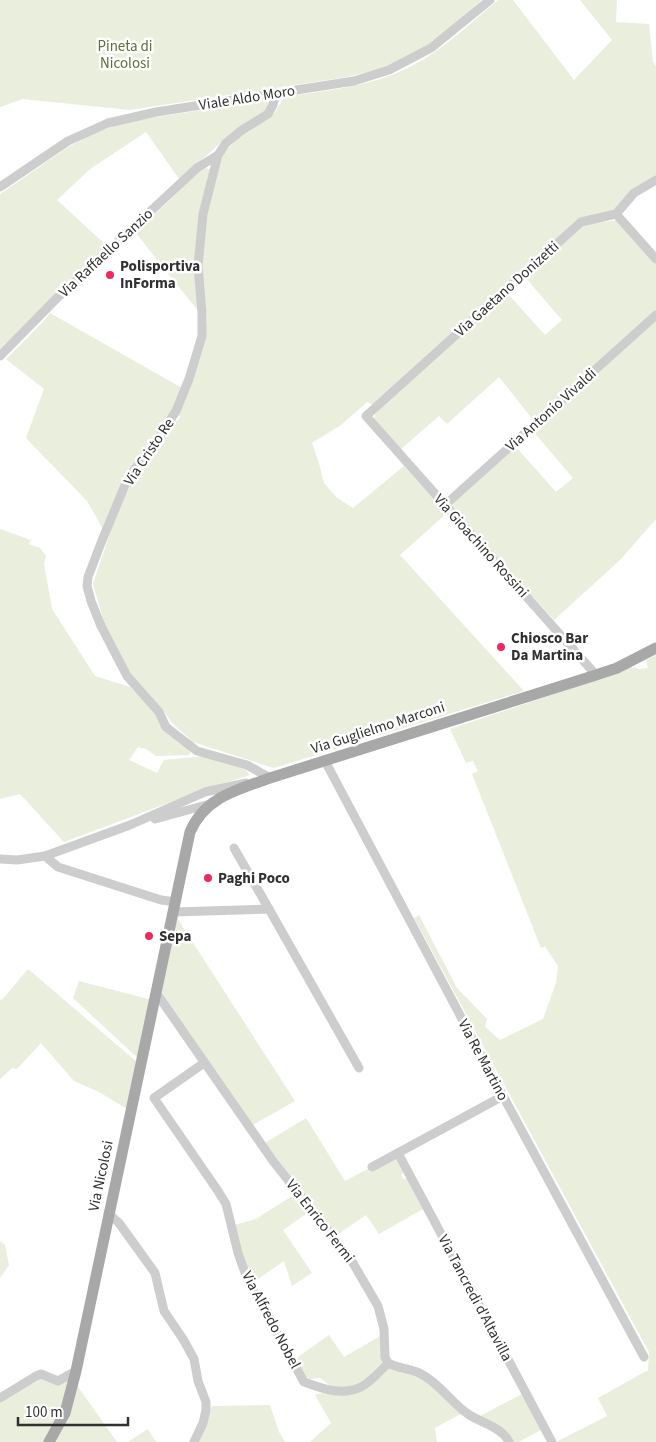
<svg xmlns="http://www.w3.org/2000/svg" width="656" height="1442" font-family="'Source Sans 3',sans-serif">
	<rect width="100%" height="100%" fill="#fff"/>
	<g fill="#e9eedd">
		<path d="M 0,0 L 482,0 C 460,19 438,40 413,54 C 393,66 369,72 347,77 L 130,110 L 23,99 L 0,107 Z"/>
		<path d="M 498,0 L 513,0 L 574,80 L 612,40 L 580,0 L 617,0 L 616,22 L 649,24 L 653,62 L 656,66 L 656,177 L 613,213 L 577,220 L 374,405 L 367,402 L 341,425 L 312,443 L 319,463 L 324,483 L 336,497 L 353,508 L 404,466 L 447,513 L 400,555 L 524,691 L 274,768 L 193,742 L 172,723 L 163,710 L 129,675 L 105,626 L 93,584 L 114,521 L 135,474 L 165,438 L 175,420 L 177,421 L 180,417 L 178,413 L 205,335 L 207,318 L 202,268 L 207,208 L 223,154 L 244,132 L 274,114 L 284,97 C 323,91 363,87 399,72 C 437,56 467,26 498,0 Z"/>
		<polygon points="265,100 270,103 265,111 231,133 180,180 146,132 90,169 57,200 107,246 0,349 0,194 68,147 95,133 119,124 150,118"/>
		<polygon points="206,168 211,170 207,186 199,312 135,232 169,201 197,172"/>
		<polygon points="619,220 656,262 656,312 534,421 499,377 447,424 439,416 401,449 375,421 374,417 376,413 507,293 545,335 562,320 525,277 582,225"/>
		<polygon points="50,313 182,388 175,406 146,450 131,465 124,475 103,529 87,501 26,438 44,389 6,359 43,322"/>
		<polygon points="656,319 656,519 620,560 554,620 449,506 516,447 556,492 573,478 533,431"/>
		<polygon points="0,529 31,540 29,544 40,548 46,556 44,564 52,609 95,676 130,687 157,713 192,750 189,755 156,756 146,749 138,747 129,760 157,773 164,760 206,756 245,769 250,775 200,791 64,842 20,794 0,799"/>
		<polygon points="656,655 656,1442 556,1442 607,1416 598,1398 648,1370 649,1352 414,918 419,915 457,988 487,1019 485,1027 500,1040 543,1019 556,983 558,966 545,946 541,948 472,774 478,771 473,761 466,763 450,729 614,674 631,667 640,669 648,668 646,660"/>
		<polygon points="177,918 295,1101 251,1126 162,996 161,991"/>
		<polygon points="28,969 138,1063 127,1109 99,1092 74,1081 41,1043 17,1069 12,1068 0,1079 0,999 2,1000"/>
		<polygon points="79,981 152,1000 139,1059 73,998"/>
		<polygon points="306,1118 345,1181 368,1169 370,1172 396,1158 404,1172 401,1175 403,1179 407,1178 423,1209 379,1234 366,1215 337,1235 265,1143"/>
		<polygon points="295,1194 309,1212 283,1230 312,1273 292,1286 284,1261 252,1283 234,1225 256,1219"/>
		<polygon points="0,1241 5,1245 9,1265 0,1278"/>
		<polygon points="329,1335 344,1357 382,1335 383,1358 382,1362 363,1382 353,1387 332,1387 320,1378 310,1379 306,1377 299,1366 298,1357"/>
		<path d="M 389,1368 C 401,1371 415,1373 426,1380 C 438,1388 448,1404 462,1413 L 435,1428 L 437,1442 L 310,1442 L 331,1423 L 315,1395 L 326,1392 L 340,1393 Z"/>
		<polygon points="71,1376 61,1412 45,1442 0,1442 0,1400 35,1378"/>
		<polygon points="76,1384 117,1442 54,1442"/>
		<polygon points="522,1394 541,1430 519,1442 512,1442 478,1417"/>
		<polygon points="270,1405 279,1432 285,1442 198,1442 212,1406"/>
		<polygon points="148,1429 156,1442 128,1442"/>
	</g>
	<g fill="none" stroke-linecap="round" stroke-linejoin="round">
		<g stroke="#cdcdcd" stroke-width="9">
			<polyline points="0,187 68,141 108,123 156,112 354,81 389,70 431,48 490,0"/>
			<polyline points="616,214 656,259"/>
			<polyline points="0,356 56,299 197,168 218,155"/>
			<polyline points="445,505 656,315"/>
			<polyline points="596,675 366,416 581,222 616,214 634,193 656,180"/>
			<polyline points="325,761 503,1096 644,1357"/>
			<polyline points="270,778 247,765 197,751 166,727 159,712 127,676 101,626 91,601 87,586 88,577 101,543 125,485 135,468 150,452 176,411 189,379 202,336 202,313 198,266 203,214 218,155 226,143 242,130 268,114 273,105 276,93"/>
			<polyline points="155,819 210,804"/>
			<polyline points="234,848 269,909"/>
			<polyline points="45,856 130,825 205,792 246,783"/>
			<polyline points="0,859 17,860 45,856 58,867 161,900 176,902"/>
			<polyline points="173,912 269,909 359,1068"/>
			<path d="M 157,994 L 273,1161 L 350,1258 L 378,1306 L 384,1329 L 385,1357 L 388,1363 C 397,1368 407,1368 417,1372 C 436,1380 451,1402 468,1414 C 481,1423 502,1427 509,1442"/>
			<path d="M 204,1063 L 154,1098 L 218,1191 L 226,1204 L 238,1253 L 248,1281 L 304,1382 C 323,1389 342,1396 361,1387 C 371,1382 380,1371 388,1363"/>
			<polyline points="398,1153 552,1442"/>
			<polyline points="372,1167 503,1096"/>
			<polyline points="108,1213 119,1223 155,1273 164,1311 183,1339 194,1359 198,1381 206,1402 206,1410 203,1423 194,1442"/>
			<polyline points="0,1398 36,1376 41,1374 58,1381 76,1371"/>
		</g>
		<path stroke="#a8a8a8" stroke-width="11" d="M 49,1442 L 65,1413 L 76,1371 L 190,832 C 205,797 237,790 270,778 L 596,675 L 617,668 L 656,648"/>
	</g>
	<g fill="#f1285f" stroke="#fff" stroke-width="2">
		<circle cx="110" cy="275" r="5"/>
		<circle cx="501" cy="647" r="5"/>
		<circle cx="208" cy="878" r="5"/>
		<circle cx="149" cy="936" r="5"/>
	</g>
	<g text-anchor="middle" dominant-baseline="central" stroke-width="5" stroke-linejoin="round" paint-order="stroke">
		<g font-size="15" fill="#5d6f3a" stroke="#fff">
			<text x="125" y="46">Pineta di<tspan x="125" dy="17">Nicolosi</tspan></text>
		</g>
		<g font-size="15" fill="#303030" stroke="#fff">
			<text transform="translate(247 98) rotate(-9)">Viale Aldo Moro</text>
			<text transform="translate(106 253) rotate(-43)">Via Raffaello Sanzio</text>
			<text transform="translate(507 289) rotate(-42)">Via Gaetano Donizetti</text>
			<text transform="translate(551 410) rotate(-42)">Via Antonio Vivaldi</text>
			<text transform="translate(149 452) rotate(-56)">Via Cristo Re</text>
			<text transform="translate(481 546) rotate(48)">Via Gioachino Rossini</text>
			<text transform="translate(378 728) rotate(-18)">Via Guglielmo Marconi</text>
			<text transform="translate(483 1060) rotate(62)">Via Re Martino</text>
			<text transform="translate(101 1176) rotate(-78)">Via Nicolosi</text>
			<text transform="translate(320 1221) rotate(52)">Via Enrico Fermi</text>
			<text transform="translate(475 1298) rotate(62)">Via Tancredi d'Altavilla</text>
			<text transform="translate(271 1320) rotate(62)">Via Alfredo Nobel</text>
		</g>
		<g font-size="15" font-weight="bold" fill="#303030" stroke="#fff" text-anchor="start">
			<text x="120" y="266">Polisportiva<tspan x="120" dy="17">InForma</tspan></text>
			<text x="511" y="638">Chiosco Bar<tspan x="511" dy="17">Da Martina</tspan></text>
			<text x="218" y="878">Paghi Poco</text>
			<text x="159" y="936">Sepa</text>
		</g>
	</g>
	<path d="M18 1417v8h110v-8" fill="none" stroke="#303030" stroke-width="2.5"/>
	<text x="25" y="1417" font-size="15" fill="#303030" stroke="#ffffff" stroke-width="4" paint-order="stroke">100 m</text>
</svg>
